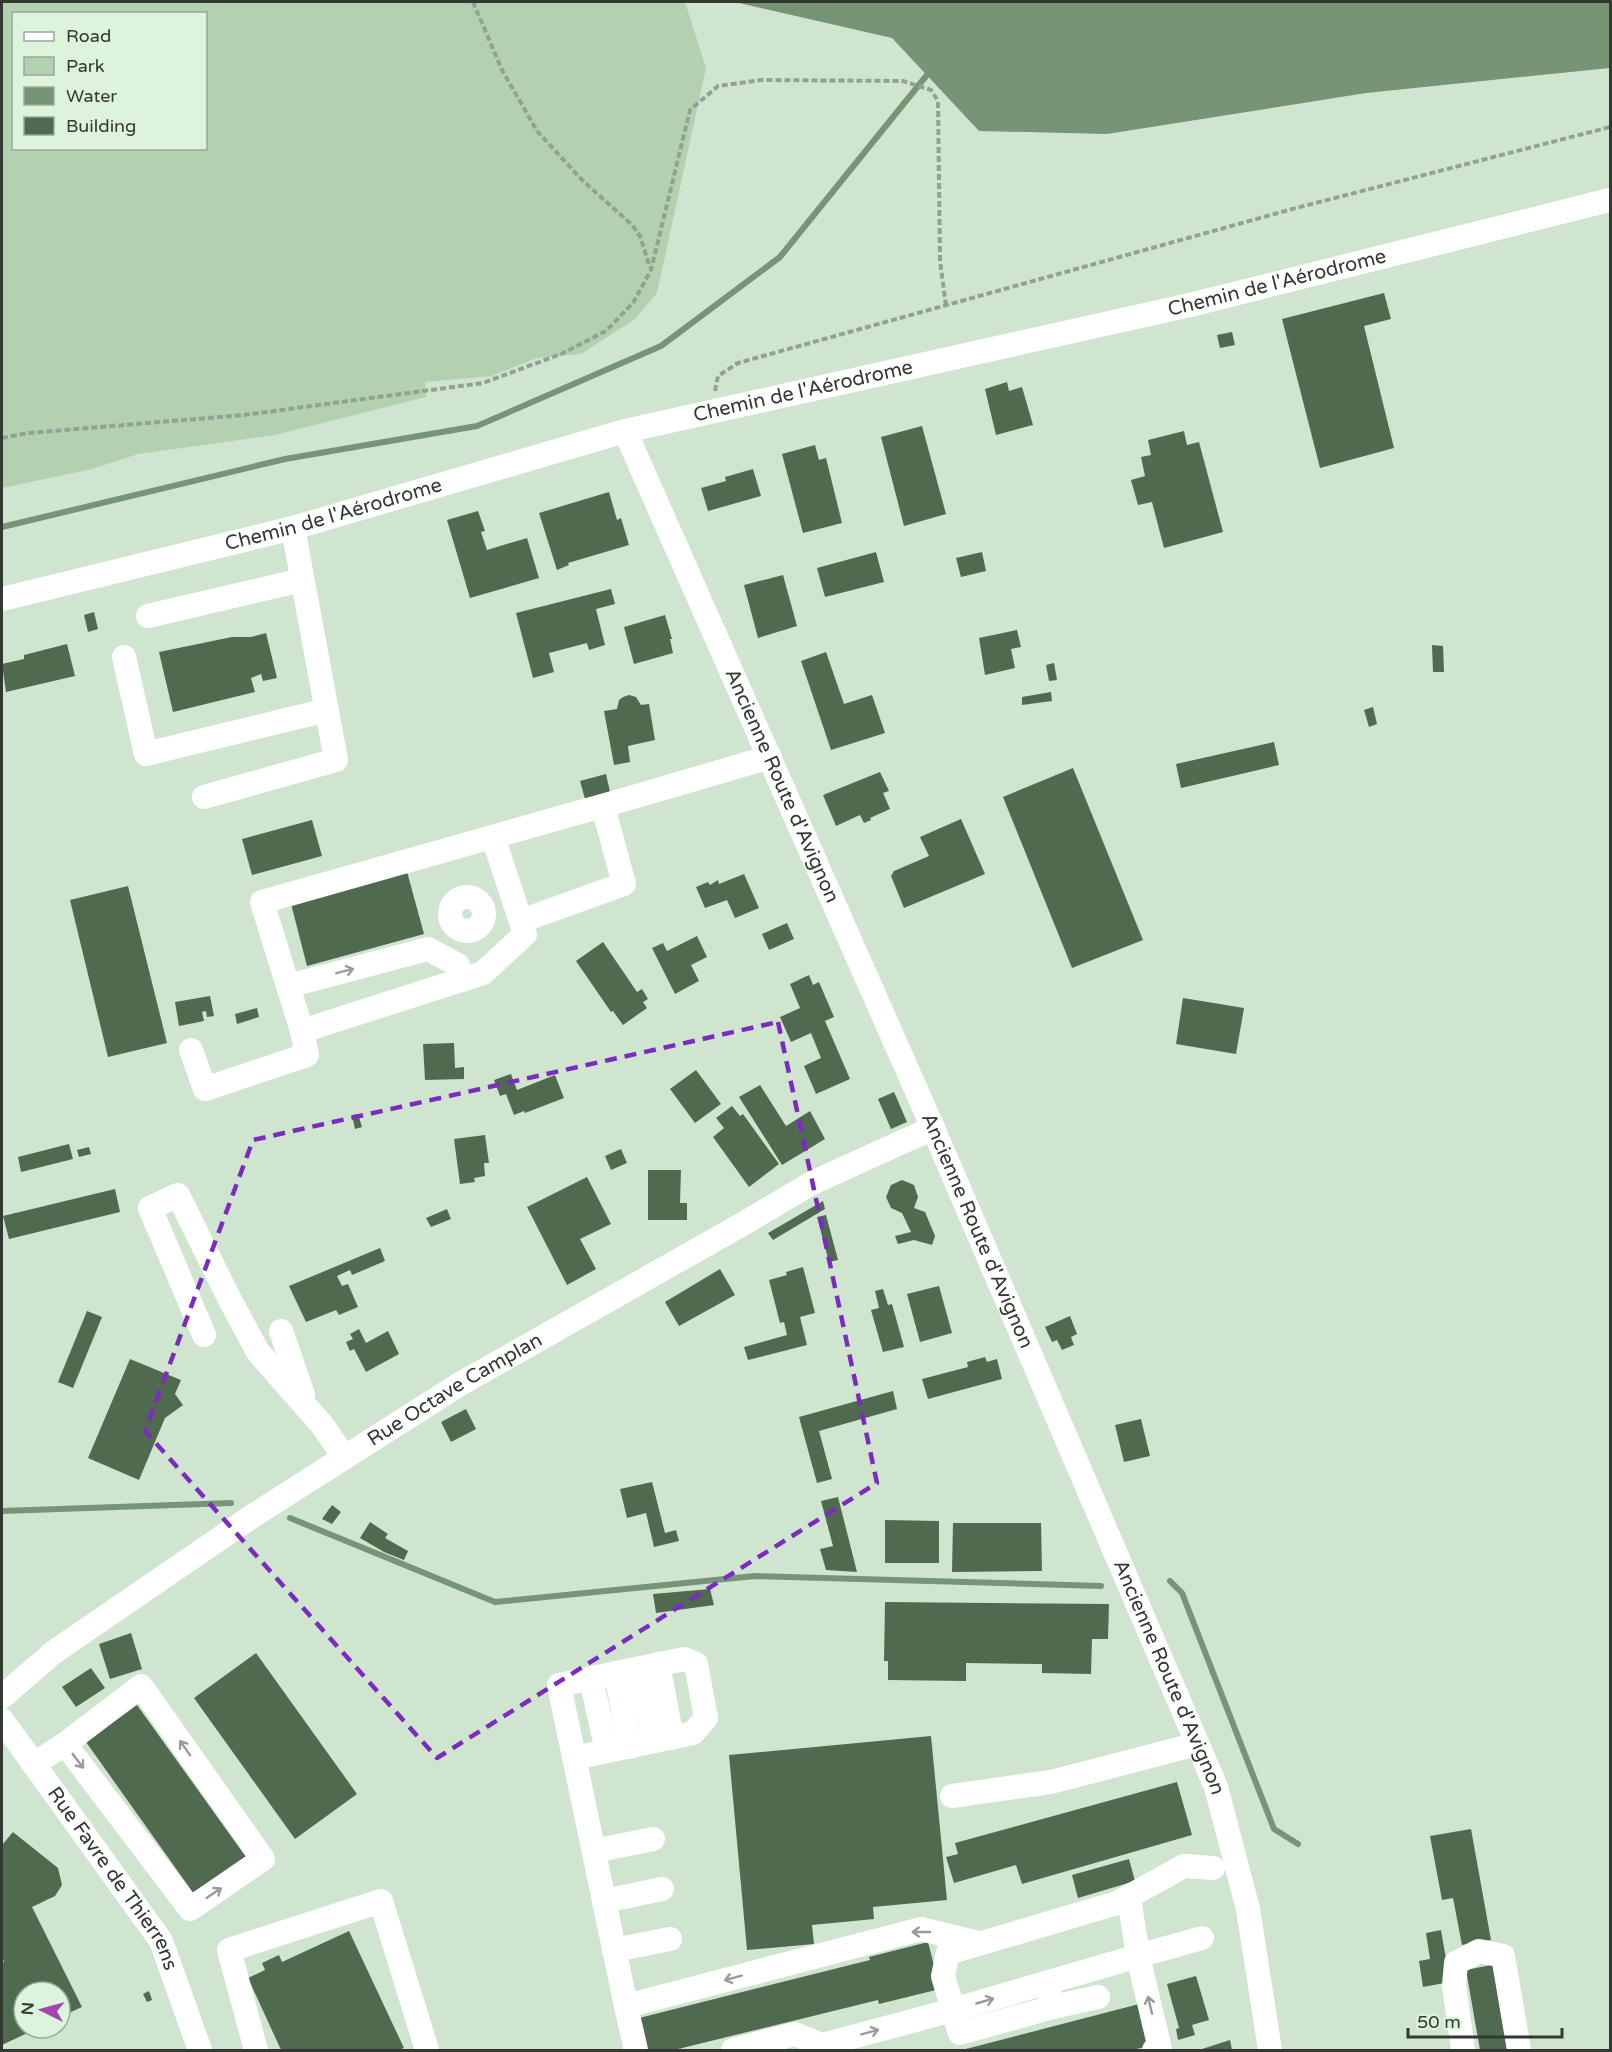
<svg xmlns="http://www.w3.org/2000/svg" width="1612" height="2052" font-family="'Varela Round',sans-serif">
	<rect width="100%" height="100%" fill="#d0e5cf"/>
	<path fill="#b3d0b1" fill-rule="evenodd" d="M 2,2 L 685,2 L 706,68 L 657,293 L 635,319 L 581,354 L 537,358 L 492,376 L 425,382 L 426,397 L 275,435 L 138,454 L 92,469 L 2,488 ZM 14,14 L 206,14 L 206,148 L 14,148 Z"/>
	<polygon fill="#779476" points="735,2 1610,2 1610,68 1366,93 1107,134 979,131 892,38"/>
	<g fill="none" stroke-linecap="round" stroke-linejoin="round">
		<g stroke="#779476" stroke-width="6">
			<polyline points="2,527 285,459 477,426 661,346 780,257 931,70"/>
			<polyline points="2,1511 231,1503"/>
			<polyline points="290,1518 495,1602 755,1576 1101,1586"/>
			<polyline points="1170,1581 1182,1593 1274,1829 1298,1844"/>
		</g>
	</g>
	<g fill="#4f6a4e">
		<polygon points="1384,293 1391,319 1364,326 1394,448 1320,468 1282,319"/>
		<polygon points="1232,332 1235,345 1220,348 1217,335"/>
		<polygon points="1007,382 1009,391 1022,387 1033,425 996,435 985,389"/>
		<polygon points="922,426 946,514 904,526 881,437"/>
		<polygon points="1184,431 1187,445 1199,442 1223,532 1164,548 1152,502 1138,505 1131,480 1145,476 1141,457 1151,455 1148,440"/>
		<polygon points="815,445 819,460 826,458 842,523 803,533 782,454"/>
		<polygon points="753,469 761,496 708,511 701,488 726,481 725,477"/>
		<polygon points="609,492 617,520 621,518 629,545 568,563 569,565 557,570 539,513"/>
		<polygon points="478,511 485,531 481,532 487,550 527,538 539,578 470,598 447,520"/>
		<polygon points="876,552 884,582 825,597 817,568"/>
		<polygon points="982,552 986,571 961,577 956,558"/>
		<polygon points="783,575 797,626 758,638 744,585"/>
		<polygon points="611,589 615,604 596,609 605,645 589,650 587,643 549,653 554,672 533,678 516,613"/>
		<polygon points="94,612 98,629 88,632 84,615"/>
		<polygon points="665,615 672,639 670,639 673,653 634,664 624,627"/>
		<polygon points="1017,630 1021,647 1011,649 1015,668 985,675 979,638"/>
		<polygon points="266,633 277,678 263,681 261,674 251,678 255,692 173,712 159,652 232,637 251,637"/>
		<polygon points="67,644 75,676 6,692 2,664 24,659 24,655"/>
		<polygon points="1432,645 1443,646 1444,672 1433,672"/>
		<polygon points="826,652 844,704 872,695 885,733 831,750 801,661"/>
		<polygon points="1054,663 1057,680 1049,681 1046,665"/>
		<polygon points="1051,692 1052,701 1022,705 1022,697"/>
		<polygon points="629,695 636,697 641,705 649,704 655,740 628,746 630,762 614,765 604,711 617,709 619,700 623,697"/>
		<polygon points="1373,707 1377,724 1369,727 1364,710"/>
		<polygon points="1274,742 1279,765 1181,788 1176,764"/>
		<polygon points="1073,768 1143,940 1072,968 1003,797"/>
		<polygon points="880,772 889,791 883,793 890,809 870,818 871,820 864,823 860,815 836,826 823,795"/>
		<polygon points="606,774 610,792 585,799 580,781"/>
		<polygon points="961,819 985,874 904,908 891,876 894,871 929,856 920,837"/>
		<polygon points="312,820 322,856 252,875 242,839"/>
		<polygon points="406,868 424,934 307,966 290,900"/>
		<polygon points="744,874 759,908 735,918 727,900 705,908 696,887 708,882 710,885 718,880 719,884"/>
		<polygon points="128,886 167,1043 108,1057 70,900"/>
		<polygon points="787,923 794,939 769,950 762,934"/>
		<polygon points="697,936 707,957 691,965 699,981 675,994 652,948 663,943 667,951"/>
		<polygon points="603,942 637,992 642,989 648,999 643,1002 647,1008 623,1025 613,1011 611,1012 576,961"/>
		<polygon points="809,975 813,985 819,982 834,1017 825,1021 850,1079 816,1094 804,1066 821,1058 811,1033 791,1042 780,1017 800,1008 790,984"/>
		<polygon points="210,996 214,1016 207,1017 206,1011 202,1012 204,1021 179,1026 175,1002"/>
		<polygon points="1183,998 1244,1008 1236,1054 1176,1044"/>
		<polygon points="257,1008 259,1017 237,1024 235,1014"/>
		<polygon points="454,1043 455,1068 464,1067 464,1079 425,1080 423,1044"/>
		<polygon points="696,1070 721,1104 695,1123 670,1089"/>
		<polygon points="511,1074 517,1090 555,1075 564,1098 525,1113 524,1111 514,1115 506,1094 500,1096 494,1080"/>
		<polygon points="760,1085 786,1126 810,1111 825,1139 782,1165 739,1097"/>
		<polygon points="894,1092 907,1122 891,1129 878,1099"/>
		<polygon points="732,1106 740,1116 743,1114 779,1164 749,1187 713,1137 724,1128 716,1118"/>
		<polygon points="358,1114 362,1127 355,1129 352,1115"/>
		<polygon points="485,1135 489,1163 484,1163 485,1176 474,1178 475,1182 460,1184 454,1139"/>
		<polygon points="69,1144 73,1159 21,1172 18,1157"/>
		<polygon points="89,1147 91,1154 79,1157 77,1150"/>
		<polygon points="621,1149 627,1163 611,1170 605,1156"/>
		<polygon points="648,1170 681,1170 680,1203 687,1203 687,1220 648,1220"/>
		<polygon points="587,1177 611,1224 580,1239 596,1269 567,1285 527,1207"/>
		<polygon points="902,1180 914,1185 918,1197 914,1208 925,1212 935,1236 932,1245 914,1240 898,1244 895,1236 911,1232 902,1213 891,1208 886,1197 891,1185"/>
		<polygon points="115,1189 120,1212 9,1239 3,1216"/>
		<polygon points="823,1201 825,1209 773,1240 768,1233"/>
		<polygon points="447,1209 451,1219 431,1227 426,1218"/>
		<polygon points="826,1215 838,1260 829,1262 817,1217"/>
		<polygon points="380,1248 385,1261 352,1275 350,1270 337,1276 342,1286 348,1284 358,1307 339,1315 336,1310 306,1322 289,1286"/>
		<polygon points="803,1267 815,1313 800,1317 807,1345 748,1360 744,1347 787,1335 784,1322 780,1323 769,1280 787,1275 786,1272"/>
		<polygon points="720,1269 735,1295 679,1326 665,1302"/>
		<polygon points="939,1286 952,1333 920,1342 907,1294"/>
		<polygon points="883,1289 888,1305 892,1304 904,1347 883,1352 871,1310 879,1308 875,1291"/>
		<polygon points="87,1311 102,1317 73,1388 58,1382"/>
		<polygon points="1070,1316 1077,1334 1071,1337 1074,1345 1062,1350 1057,1340 1052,1342 1045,1327"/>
		<polygon points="359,1329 366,1343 388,1331 399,1354 366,1372 354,1349 350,1351 346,1342 353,1339 350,1334"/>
		<polygon points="985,1357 987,1362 997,1359 1002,1379 928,1399 922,1379 968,1367 967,1362"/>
		<polygon points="130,1359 181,1380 175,1394 183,1405 165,1418 139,1480 88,1458"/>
		<polygon points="893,1391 897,1409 819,1431 832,1479 817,1483 799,1417"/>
		<polygon points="466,1409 476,1429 451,1442 441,1422"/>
		<polygon points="1141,1419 1150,1456 1124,1462 1115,1425"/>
		<polygon points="652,1482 665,1533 676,1530 679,1541 654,1547 646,1513 627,1518 620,1489"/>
		<polygon points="838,1497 857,1572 826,1570 820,1549 833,1546 821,1501"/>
		<polygon points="332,1505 341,1512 332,1524 322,1519"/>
		<polygon points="885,1520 939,1521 939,1563 885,1563"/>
		<polygon points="370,1522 388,1534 385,1538 408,1551 404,1560 384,1552 360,1538"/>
		<polygon points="953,1523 1041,1523 1042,1571 952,1572"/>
		<polygon points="710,1589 714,1605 656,1613 653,1594"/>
		<polygon points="885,1602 1109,1604 1108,1639 1092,1639 1091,1674 1042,1673 1042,1664 966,1663 966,1681 888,1680 888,1661 884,1661"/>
		<polygon points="131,1633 142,1669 110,1679 99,1644"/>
		<polygon points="256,1653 357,1794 295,1839 194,1698"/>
		<polygon points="91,1668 105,1688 76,1707 62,1687"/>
		<polygon points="137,1705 246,1857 194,1894 86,1742"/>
		<polygon points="931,1736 947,1900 873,1907 874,1919 812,1925 814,1944 747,1950 729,1755"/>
		<polygon points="1177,1782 1192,1835 1022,1884 1016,1865 954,1883 946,1857 958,1854 955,1843"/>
		<polygon points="1471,1829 1491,1940 1462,1945 1453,1898 1442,1900 1430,1836"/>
		<polygon points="13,1832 58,1868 62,1885 55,1896 32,1907 82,2007 60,2017 60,1992 24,1992 24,2028 38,2028 2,2045 2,1963 4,1962 2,1957 2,1845"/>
		<polygon points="1129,1859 1135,1881 1078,1898 1072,1875"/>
		<polygon points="1441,1930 1450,1982 1423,1987 1419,1961 1430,1959 1426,1933"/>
		<polygon points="349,1931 404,2048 399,2050 281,2050 248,1978 265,1970 262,1963 279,1955 282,1962"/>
		<polygon points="928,1942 940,1989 879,2004 878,2000 674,2050 647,2050 639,2018 870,1960 869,1957"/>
		<polygon points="1496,1964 1511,2050 1480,2050 1466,1970"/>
		<polygon points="1196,1976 1209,2020 1192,2025 1195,2035 1178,2040 1176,2029 1179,2028 1167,1984"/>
		<polygon points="149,1991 152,2000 147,2002 143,1994"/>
		<polygon points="1143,2003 1154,2045 1132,2050 962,2050"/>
		<polygon points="1230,2040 1232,2050 1199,2050"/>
	</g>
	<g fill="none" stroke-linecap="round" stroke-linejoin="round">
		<g stroke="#92a292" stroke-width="4" stroke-dasharray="6 3" stroke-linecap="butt">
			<polyline points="473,2 502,70 537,131 583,181 632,225 640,236 650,268"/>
			<polyline points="715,391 718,376 738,363 1296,208 1610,127"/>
			<polyline points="2,438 28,433 244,415 483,383 561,354 606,331 633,303 651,270 690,110 718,86 761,80 903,81 931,90 938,101 940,261 946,306"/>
		</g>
		<g stroke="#fff" stroke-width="24">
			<path id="s1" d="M 625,431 L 933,1128 L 1216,1787 L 1248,1909 L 1270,2050"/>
			<path id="s2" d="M 2,599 L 293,528 L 625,431 L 1190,305 L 1610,200"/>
			<polyline points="148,616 302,580"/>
			<polyline points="124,657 146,754 327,710"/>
			<polyline points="204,797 336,760 293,528"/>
			<circle cx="467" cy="914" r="17"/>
			<polyline points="521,921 624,884 603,806"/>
			<polyline points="288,986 428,949 458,965 462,980"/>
			<polyline points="302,1031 262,902 637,796 770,757"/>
			<polyline points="191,1050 205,1089 307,1055 302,1031 483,973 525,934 493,837"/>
			<polyline points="281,1331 303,1395"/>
			<polyline points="204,1335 150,1208 178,1195 229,1298 258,1352 323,1426 344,1457"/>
			<polyline points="658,1664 672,1738"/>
			<polyline points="638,1669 654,1741"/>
			<polyline points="616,1673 630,1747"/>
			<polyline points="591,1679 607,1751"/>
			<path id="s3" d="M 2,1697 L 54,1652 L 254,1515 L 460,1384 L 741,1225 L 812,1183 L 933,1128"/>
			<path id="s4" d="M 2,1720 L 161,1941 L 200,2050"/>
			<polyline points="574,1758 693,1733 706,1718 696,1664 684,1659 559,1685 626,2006"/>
			<polyline points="34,1764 65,1744 190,1909 263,1859 141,1686 65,1744"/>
			<polyline points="952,1796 1051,1782 1197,1744"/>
			<polyline points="594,1851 653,1839"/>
			<polyline points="1129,1898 1138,1956 953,2010 943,1976 948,1953 1117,1903 1184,1866 1213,1868"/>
			<polyline points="604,1901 662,1889"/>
			<polyline points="614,1950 670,1939"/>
			<polyline points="1053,2007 1098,1997"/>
			<polyline points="256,2050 229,1950 381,1901 427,2050"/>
			<polyline points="636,2050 626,2006 921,1929 978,1943"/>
			<polyline points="733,2050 795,2034 822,2045"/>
			<polyline points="816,2050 822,2045 953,2010 960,2033 1053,2007 1047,1983"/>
			<polyline points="1154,2050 1160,2049 1138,1956 1202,1938"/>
			<polyline points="1463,2050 1454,1985 1456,1963 1479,1951 1503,1956 1519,2050"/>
		</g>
	</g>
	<defs><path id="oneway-shaft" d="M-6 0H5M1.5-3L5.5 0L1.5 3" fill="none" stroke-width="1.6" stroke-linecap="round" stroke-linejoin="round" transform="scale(1.5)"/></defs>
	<g stroke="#989c98">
		<use href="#oneway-shaft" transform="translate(345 971) rotate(-14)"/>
		<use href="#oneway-shaft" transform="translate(185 1748) rotate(-125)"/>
		<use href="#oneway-shaft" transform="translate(78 1761) rotate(53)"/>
		<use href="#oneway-shaft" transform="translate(214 1893) rotate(-34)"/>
		<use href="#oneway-shaft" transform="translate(921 1932) rotate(180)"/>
		<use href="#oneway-shaft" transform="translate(733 1978) rotate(165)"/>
		<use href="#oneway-shaft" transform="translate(985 2001) rotate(-16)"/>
		<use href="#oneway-shaft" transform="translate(1150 2005) rotate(-103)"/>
		<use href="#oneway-shaft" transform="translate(870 2032) rotate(-15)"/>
	</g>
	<path fill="none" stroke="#7b2cbf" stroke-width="4.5" stroke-dasharray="12 8" stroke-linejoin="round" d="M 778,1022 L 877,1483 L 437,1758 L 145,1431 L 253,1140 Z"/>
	<g text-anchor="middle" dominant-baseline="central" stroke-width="6" stroke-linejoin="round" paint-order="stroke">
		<g font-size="20" fill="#313931" stroke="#ddf3dc">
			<text stroke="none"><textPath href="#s2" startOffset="1314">Chemin de l'Aérodrome</textPath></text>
			<text stroke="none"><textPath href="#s2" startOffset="828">Chemin de l'Aérodrome</textPath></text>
			<text stroke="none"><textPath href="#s2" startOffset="342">Chemin de l'Aérodrome</textPath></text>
			<text stroke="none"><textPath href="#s1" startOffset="388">Ancienne Route d'Avignon</textPath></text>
			<text stroke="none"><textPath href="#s1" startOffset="874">Ancienne Route d'Avignon</textPath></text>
			<text stroke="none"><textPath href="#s3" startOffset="548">Rue Octave Camplan</textPath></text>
			<text stroke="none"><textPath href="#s1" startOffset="1360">Ancienne Route d'Avignon</textPath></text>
			<text stroke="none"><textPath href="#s4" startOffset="194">Rue Favre de Thierrens</textPath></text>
		</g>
	</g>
	<rect width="1612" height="2052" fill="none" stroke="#313931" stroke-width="6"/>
	<rect x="12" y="12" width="195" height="138" fill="#ddf3dc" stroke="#98a998" stroke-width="1.5"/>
	<rect x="24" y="32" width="30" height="9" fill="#ffffff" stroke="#98a998" stroke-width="1.5"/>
	<text x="66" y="42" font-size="18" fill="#313931">Road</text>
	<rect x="24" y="57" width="30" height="18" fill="#b3d0b1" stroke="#98a998" stroke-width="1.5"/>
	<text x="66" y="72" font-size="18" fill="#313931">Park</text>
	<rect x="24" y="87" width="30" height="18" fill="#779476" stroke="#98a998" stroke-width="1.5"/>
	<text x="66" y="102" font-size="18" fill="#313931">Water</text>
	<rect x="24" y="117" width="30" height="18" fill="#4f6a4e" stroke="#98a998" stroke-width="1.5"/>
	<text x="66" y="132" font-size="18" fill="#313931">Building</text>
	<g transform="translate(42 2010) rotate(275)"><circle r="28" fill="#ddf3dc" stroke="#98a998" stroke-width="1.5"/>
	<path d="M0-4.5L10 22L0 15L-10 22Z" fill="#a445ad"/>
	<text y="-9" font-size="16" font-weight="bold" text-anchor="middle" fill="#313931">N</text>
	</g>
	<path d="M1408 2028v9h154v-9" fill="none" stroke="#313931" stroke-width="3"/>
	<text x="1417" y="2028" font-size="18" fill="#313931" stroke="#ddf3dc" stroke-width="4.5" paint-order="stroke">50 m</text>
</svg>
